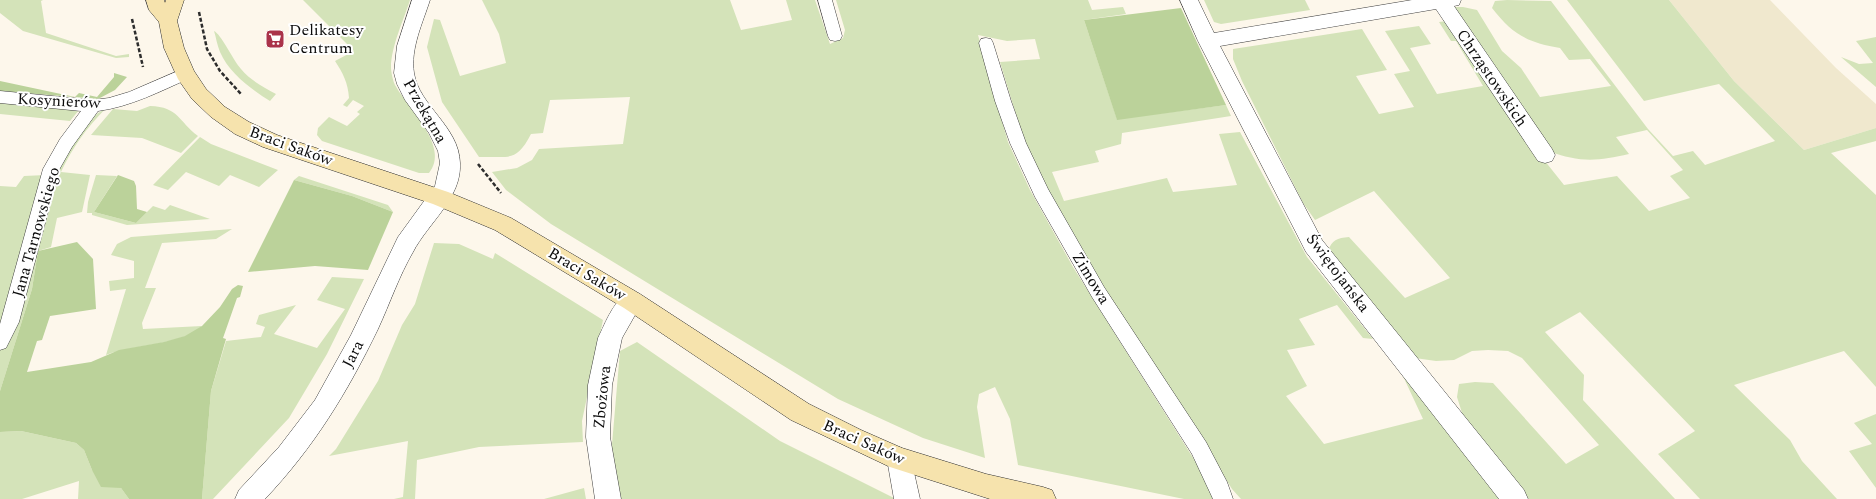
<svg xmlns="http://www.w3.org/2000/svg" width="1876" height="499" font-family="Spectral,serif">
	<rect width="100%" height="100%" fill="#fdf7eb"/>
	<polygon fill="#f0e8ce" points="1669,0 1770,0 1836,68 1876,104 1876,128 1804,150 1734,81"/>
	<g fill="#d4e3b9">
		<polygon points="0,0 43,0 41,1 46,33 116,56 129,54 129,57 116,58 23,31 0,13"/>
		<path d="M 303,0 L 410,0 C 404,19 391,47 391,67 C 391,72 393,81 395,85 C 407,107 451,147 429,173 L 419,173 L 322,141 L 317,135 L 318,128 L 329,117 L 347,126 L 360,114 L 357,112 L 364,106 L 353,100 L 347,107 L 343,105 L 349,98 C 348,83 343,73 335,61 L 354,51 Z"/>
		<path d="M 482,0 L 730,0 L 741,30 L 792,20 L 786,0 L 815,0 L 830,44 L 843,38 L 845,30 L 836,0 L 1088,0 L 1092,10 L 1123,7 L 1126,14 L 1084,20 L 1117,119 L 1226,105 L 1231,116 L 1122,133 L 1121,144 L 1095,151 L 1099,162 L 1052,172 L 1064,201 L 1167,178 L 1173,192 L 1237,185 L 1219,134 L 1240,132 L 1307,257 L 1373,339 L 1363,338 L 1337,305 L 1299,319 L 1315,345 L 1287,350 L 1307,386 L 1286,396 L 1324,444 L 1423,419 L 1395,359 L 1506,499 L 1241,499 L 1232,489 L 1110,297 L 1052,199 L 1026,148 L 1000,62 L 1040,59 L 1035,39 L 1007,41 L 978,35 L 1008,142 L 1030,190 L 1073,267 L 1212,488 L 1215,499 L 1184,499 L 1018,465 L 1010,419 L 995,387 L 979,394 L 977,407 L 985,458 L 923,438 L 838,399 L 551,224 L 506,190 L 492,172 L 517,168 L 532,160 L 539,149 L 623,144 L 630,97 L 550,100 L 543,133 L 531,134 C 516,163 509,156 479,157 L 442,102 L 427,47 L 434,19 L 440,20 L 460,76 L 506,63 L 499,34 Z"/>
		<polygon points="1204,0 1305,0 1310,10 1221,24 1214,22"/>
		<path d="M 1507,0 L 1551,1 L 1648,129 L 1673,156 L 1693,151 L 1705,165 L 1775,141 L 1719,84 L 1644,101 L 1567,0 L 1669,0 L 1734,81 L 1804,150 L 1876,128 L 1876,141 L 1831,153 L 1876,195 L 1876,387 L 1844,351 L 1734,385 L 1790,440 L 1802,461 L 1837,499 L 1700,499 L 1658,454 L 1695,431 L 1580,312 L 1545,332 L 1584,375 L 1583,400 L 1675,499 L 1529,499 L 1463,416 L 1457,397 L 1459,384 L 1475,382 L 1493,383 L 1566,464 L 1599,445 L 1522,358 L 1508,351 L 1488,350 L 1472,351 L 1454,360 L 1436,361 L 1415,358 L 1328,251 C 1332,240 1337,238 1349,237 L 1405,298 L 1450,278 L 1374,191 L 1315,220 L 1303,203 L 1242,81 L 1233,59 L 1233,49 L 1362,29 L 1387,70 L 1356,76 L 1379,114 L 1414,107 L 1394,74 L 1410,71 L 1385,31 L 1419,26 L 1431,44 L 1410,48 L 1437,94 L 1483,86 L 1456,41 L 1451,41 L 1439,22 L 1447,21 L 1525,136 L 1564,185 L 1617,176 L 1649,211 L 1690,198 L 1670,176 L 1683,170 L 1647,130 L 1616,137 L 1629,154 C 1599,161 1579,163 1549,151 L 1451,7 L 1463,7 L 1477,10 L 1502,51 L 1521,68 L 1540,97 L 1611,86 L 1590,59 L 1569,60 L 1560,48 C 1528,43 1512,34 1492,8 L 1495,1 Z"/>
		<path d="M 214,31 C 221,34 233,60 241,69 C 250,80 263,87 276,94 L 270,101 C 251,89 229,73 220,52 C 217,45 216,37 214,31 Z"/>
		<polygon points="1876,37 1876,87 1841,57 1859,64 1873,63 1856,41"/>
		<polygon points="0,102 79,110 70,121 0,114"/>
		<path d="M 150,106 C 179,107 178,121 198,136 L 181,153 L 142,138 L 91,135 L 113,109 L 137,111 Z"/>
		<path d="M 106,108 C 86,129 74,145 61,172 L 90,175 L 82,212 L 57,218 L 51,247 L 38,251 L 32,289 L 0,391 L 0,186 L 16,187 L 24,176 L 46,175 L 92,117 Z"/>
		<polygon points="200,137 211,144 278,170 259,187 230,175 219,186 186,172 168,190 153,185"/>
		<polygon points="96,175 117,176 94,212 136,223 153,206 165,210 170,205 210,219 127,225 92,215 92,213 87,213 88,202"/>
		<polygon points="299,176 388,205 393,212 352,196 294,180"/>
		<path d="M 232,229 L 216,239 L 162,243 L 145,288 L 156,288 L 142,323 L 143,329 L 202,326 C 181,346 133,344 106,355 L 126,289 L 110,291 L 109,281 L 134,278 L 134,261 L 111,255 L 117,244 L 131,237 Z"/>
		<polygon points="434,243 459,244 493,259 495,253 603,320 582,421 583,442 479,447 417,460 415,499 394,499 403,497 408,441 329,456 336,449 378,381 402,325 415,304"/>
		<polygon points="332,277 364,279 327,354 289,418 213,499 202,499 211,391 226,341 261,337 265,327 256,324 259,315 296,305 274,334 317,348 345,309 317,300"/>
		<polygon points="637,342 780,441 896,499 619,499 611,456 620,351"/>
		<polygon points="1876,414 1876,488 1849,451 1872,444 1854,423"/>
		<polygon points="21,431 76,443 84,450 92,470 121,488 129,499 78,499 79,481 22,499 0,499 0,432"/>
		<polygon points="584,488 586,499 544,499"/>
	</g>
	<g fill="#bbd29a">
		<polygon points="1181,8 1226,105 1117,120 1084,20"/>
		<polygon points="114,73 127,77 115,90 98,99 0,91 0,81 75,97 79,93 97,97 114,77"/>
		<polygon points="118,175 134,181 136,186 137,209 147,212 136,223 94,212"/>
		<polygon points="294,180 352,196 393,212 368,270 315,266 248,272"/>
		<polygon points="77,242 93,259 96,309 50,316 42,340 37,341 27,372 91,362 119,350 164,342 185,336 202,326 220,307 232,289 238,285 243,286 240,297 237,298 223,338 226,339 211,391 202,499 129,499 121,488 101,487 92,470 84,450 76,443 21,431 0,432 0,391 32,289 38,251"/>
	</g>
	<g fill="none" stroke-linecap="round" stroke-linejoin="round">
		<defs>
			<g id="lane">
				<polygon points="818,0 832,0 842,36 840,40 835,41 830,40 828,36"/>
				<polygon points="986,38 991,39 993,43 1011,101 1026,143 1048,189 1104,287 1206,442 1227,482 1233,499 1213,499 1192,454 1092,297 1035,197 1010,143 995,101 979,43 981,39"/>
				<path d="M 185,68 L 190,70 L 193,74 L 190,78 C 161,91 130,107 98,111 L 72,147 L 59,170 L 19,322 L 6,348 L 0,350 L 0,324 L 43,169 L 60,139 L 81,111 L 0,103 L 0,91 L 93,100 L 109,98 L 129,92 Z"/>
			</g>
			<g id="street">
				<path d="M 412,0 L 430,0 C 423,22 410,49 414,73 C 419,106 459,126 460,163 C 462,198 428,223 413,252 C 399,276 390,303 378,329 C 347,393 314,447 265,499 L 235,499 L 239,490 L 279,447 L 315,400 L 351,335 L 398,237 L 435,186 L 440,163 L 438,151 L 429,133 L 405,100 L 397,84 L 394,73 L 397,46 Z"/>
				<polygon points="1180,0 1198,0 1214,33 1412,0 1461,0 1459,5 1454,6 1552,149 1555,155 1552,161 1545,163 1538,161 1436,9 1220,46 1322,240 1524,490 1528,499 1499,499 1306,252 1198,41"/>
				<path d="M 632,291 L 640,294 L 643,301 L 622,338 L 612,385 L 610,437 L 621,499 L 595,499 L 586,437 L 588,385 L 598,338 C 606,322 614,298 632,291 Z"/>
				<polygon points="899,447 908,451 911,459 920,499 894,499 887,459 890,451"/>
			</g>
			<polygon id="secondary" points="146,0 164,0 165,3 166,0 184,0 177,21 184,48 194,71 206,89 225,107 249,122 277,135 448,192 511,218 640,294 809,404 861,430 902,448 986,474 1043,487 1052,490 1056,499 990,499 890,467 791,420 624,308 495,230 433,204 263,147 235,134 211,117 192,99 178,79 164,48 159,22 149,10"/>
		</defs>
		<use href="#lane" stroke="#3e3e3e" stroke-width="1"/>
		<use href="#street" stroke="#3e3e3e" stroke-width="1"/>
		<use href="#secondary" stroke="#2d2d2d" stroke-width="1"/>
		<g stroke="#2d2d2d" stroke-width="2.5" stroke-dasharray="4 2" stroke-linecap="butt">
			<polyline points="199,12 207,49 220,71 241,94"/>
			<polyline points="132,19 143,67"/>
			<polyline points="478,164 501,193"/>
		</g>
		<use href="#lane" fill="#fff" fill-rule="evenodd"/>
		<use href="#street" fill="#fff" fill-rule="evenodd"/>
		<use href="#secondary" fill="#f6e3ad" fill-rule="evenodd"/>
	</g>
	<defs>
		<symbol id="supermarket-square" viewBox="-11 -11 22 22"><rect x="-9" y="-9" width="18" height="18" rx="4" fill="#aa334a" stroke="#fff"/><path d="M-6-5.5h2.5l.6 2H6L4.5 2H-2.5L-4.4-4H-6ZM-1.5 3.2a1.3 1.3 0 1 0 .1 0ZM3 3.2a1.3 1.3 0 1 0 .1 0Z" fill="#fff"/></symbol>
	</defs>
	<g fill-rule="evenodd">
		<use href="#supermarket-square" x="264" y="28" width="22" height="22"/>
	</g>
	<g text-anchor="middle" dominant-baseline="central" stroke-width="4" stroke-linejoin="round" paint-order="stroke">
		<g font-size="16" fill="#0b0b0b" stroke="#fff" text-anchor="start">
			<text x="289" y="30">Delikatesy<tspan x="289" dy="18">Centrum</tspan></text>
		</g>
		<g font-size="16" fill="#0b0b0b" stroke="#fff">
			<text transform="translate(1492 78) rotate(56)">Chrząstowskich</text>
			<text transform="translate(59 101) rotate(3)">Kosynierów</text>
			<text transform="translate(425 111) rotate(60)">Przekątna</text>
			<text transform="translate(291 146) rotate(20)">Braci Saków</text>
			<text transform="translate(36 232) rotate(-74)">Jana Tarnowskiego</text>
			<text transform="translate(1338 273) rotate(53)">Świętojańska</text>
			<text transform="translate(587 274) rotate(31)">Braci Saków</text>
			<text transform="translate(1091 278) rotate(59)">Zimowa</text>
			<text transform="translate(353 354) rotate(-63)">Jara</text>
			<text transform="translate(602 397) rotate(-84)">Zbożowa</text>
			<text transform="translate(864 442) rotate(24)">Braci Saków</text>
		</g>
	</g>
</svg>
